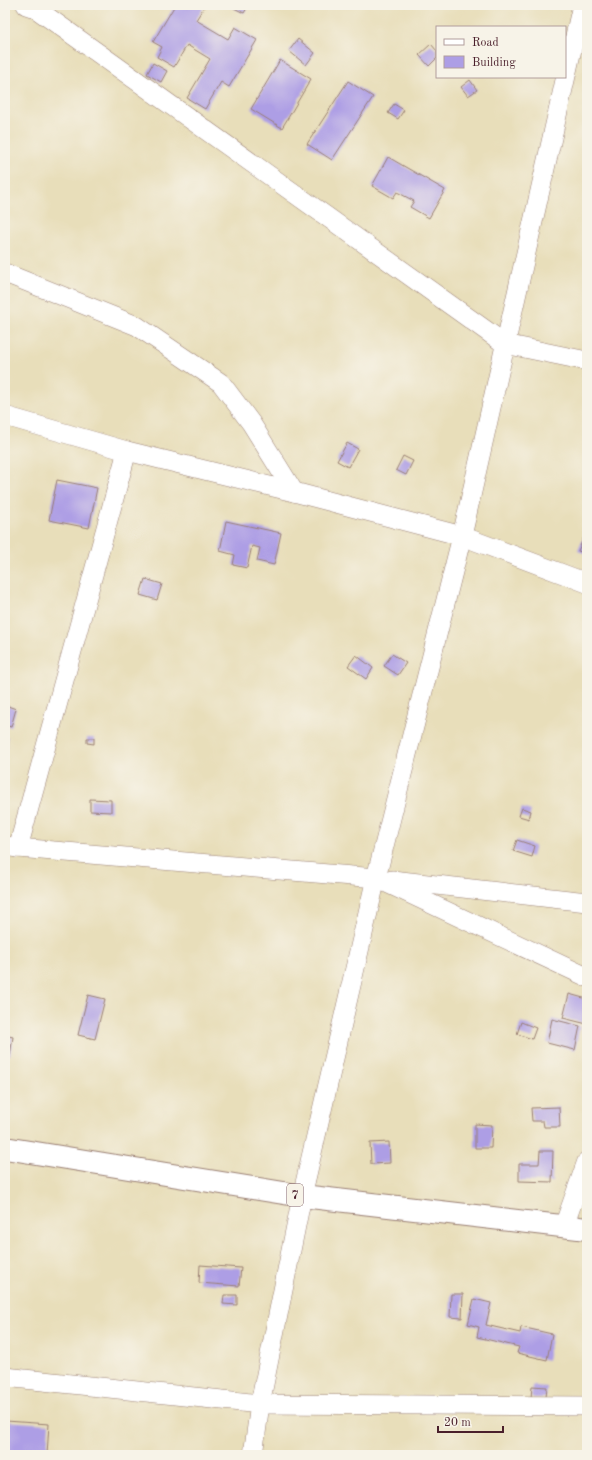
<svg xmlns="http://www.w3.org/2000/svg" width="592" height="1460" font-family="'Old Standard TT',serif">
	<rect width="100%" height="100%" fill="#f7f3e8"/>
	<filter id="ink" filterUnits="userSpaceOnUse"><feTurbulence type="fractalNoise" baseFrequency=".025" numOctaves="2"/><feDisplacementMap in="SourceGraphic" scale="8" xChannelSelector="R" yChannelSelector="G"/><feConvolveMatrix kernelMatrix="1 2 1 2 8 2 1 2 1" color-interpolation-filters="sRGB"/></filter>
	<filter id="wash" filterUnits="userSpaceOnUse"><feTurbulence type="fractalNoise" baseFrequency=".012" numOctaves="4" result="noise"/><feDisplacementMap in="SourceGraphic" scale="16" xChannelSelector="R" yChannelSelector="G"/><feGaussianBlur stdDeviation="0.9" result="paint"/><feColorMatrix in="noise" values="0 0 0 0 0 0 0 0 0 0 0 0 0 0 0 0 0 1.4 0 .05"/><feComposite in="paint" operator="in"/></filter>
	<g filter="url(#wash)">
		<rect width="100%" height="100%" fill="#e8deba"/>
		<g id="blocks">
			<g fill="#ad9ee5">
				<polygon points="175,5 201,5 204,7 196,20 228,39 235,27 257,40 229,87 221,82 205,109 187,98 210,59 187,45 174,67 157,57 162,47 153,42"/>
				<polygon points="235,5 242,5 247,8 244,13 234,8"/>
				<polygon points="298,39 315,53 306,65 289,51"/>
				<polygon points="431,44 437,51 437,58 429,66 419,55"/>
				<polygon points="280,60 311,79 282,128 251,109"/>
				<polygon points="153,63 167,71 161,82 147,74"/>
				<polygon points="470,80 477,90 468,96 461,87"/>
				<polygon points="348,81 373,97 332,160 307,144"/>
				<polygon points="394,104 404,110 398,119 388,113"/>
				<polygon points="388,157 445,190 429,218 410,207 414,201 397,192 393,198 372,186"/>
				<polygon points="347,443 358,449 348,467 337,461"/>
				<polygon points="403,456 413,461 406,475 396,470"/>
				<polygon points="57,480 97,488 89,528 49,520"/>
				<polygon points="226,521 281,533 274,565 257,561 260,548 252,546 247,568 233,565 235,555 220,551"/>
				<polygon points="587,530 587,554 578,551"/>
				<polygon points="145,579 162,584 157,600 140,595"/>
				<polygon points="392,654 406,663 398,675 384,666"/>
				<polygon points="356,655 373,668 366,679 348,666"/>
				<polygon points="5,705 16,709 11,727 5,725"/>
				<polygon points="5,737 8,737 7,749 5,749"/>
				<polygon points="87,738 94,738 94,744 87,743"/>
				<polygon points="90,799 111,800 111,812 90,811"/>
				<polygon points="522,808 531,811 529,819 519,816"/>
				<polygon points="517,840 535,846 532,857 513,851"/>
				<polygon points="569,994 587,999 587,1024 563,1018"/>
				<polygon points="88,995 105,999 95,1039 78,1035"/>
				<polygon points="552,1019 580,1026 575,1050 547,1043"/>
				<polygon points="521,1022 536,1028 532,1039 517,1034"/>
				<polygon points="5,1035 13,1037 10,1055 5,1054"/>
				<polygon points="559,1107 560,1127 544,1127 543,1121 532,1121 531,1108"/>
				<polygon points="475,1124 492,1125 491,1148 475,1148"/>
				<polygon points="389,1142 390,1163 371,1164 370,1143"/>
				<polygon points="540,1151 553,1151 552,1182 519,1181 519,1164 539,1164"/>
				<polygon points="200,1265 241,1268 239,1286 199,1283"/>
				<polygon points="451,1294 463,1294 462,1318 450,1317"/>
				<polygon points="224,1295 237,1295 237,1305 223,1304"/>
				<polygon points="474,1299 491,1303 486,1325 520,1333 521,1327 552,1334 547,1360 517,1353 519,1347 477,1337 479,1327 468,1324"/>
				<polygon points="532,1386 547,1387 546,1398 531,1398"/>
				<polygon points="6,1421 49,1424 47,1455 5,1455"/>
			</g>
		</g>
	</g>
	<g filter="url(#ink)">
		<use href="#blocks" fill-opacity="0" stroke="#997e72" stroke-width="1"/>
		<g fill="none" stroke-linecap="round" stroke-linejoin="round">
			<defs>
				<g id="minor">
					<polyline points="26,5 35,8 505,344 587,361"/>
					<polyline points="5,273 137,326 221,383 251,423 294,492 462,536 587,583"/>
					<polyline points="5,416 127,451 294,492"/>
					<polyline points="5,846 18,848 376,878 587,977"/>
					<polyline points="18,848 127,451"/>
					<polyline points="392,880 587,902"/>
					<polyline points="564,1226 587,1161"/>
					<polyline points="5,1377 260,1404 587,1406"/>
					<polyline points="253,1455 260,1404 302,1196 376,878 462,536 582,5"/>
				</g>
				<polyline id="trunk" points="5,1148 302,1196 587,1229"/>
			</defs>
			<use href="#minor" stroke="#997e72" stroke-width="20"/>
			<use href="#trunk" stroke="#997e72" stroke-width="24"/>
			<use href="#minor" stroke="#fff" stroke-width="19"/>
			<use href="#trunk" stroke="#fff" stroke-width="22"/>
		</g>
	</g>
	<g text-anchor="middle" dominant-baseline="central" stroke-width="3" stroke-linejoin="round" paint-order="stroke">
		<rect fill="#f7f3e8" stroke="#7e5f64" stroke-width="1" x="287" y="1184" width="16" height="22" rx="3"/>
		<g font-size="13" font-weight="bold" fill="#4a1f2b">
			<text x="295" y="1195">7</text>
		</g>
	</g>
	<rect width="592" height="1460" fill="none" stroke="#f7f3e8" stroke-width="20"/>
	<rect x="436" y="26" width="130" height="52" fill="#f7f3e8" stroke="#b29e9c"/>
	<rect x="444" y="39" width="20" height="6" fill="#ffffff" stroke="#b29e9c"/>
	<text x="472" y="46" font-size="12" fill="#4a1f2b">Road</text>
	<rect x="444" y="56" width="20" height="12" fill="#ad9ee5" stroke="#b29e9c"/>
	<text x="472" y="66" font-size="12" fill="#4a1f2b">Building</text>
	<path d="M438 1426v6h65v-6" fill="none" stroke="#4a1f2b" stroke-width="2"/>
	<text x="444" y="1426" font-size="12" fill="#4a1f2b" stroke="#f7f3e8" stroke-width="3" paint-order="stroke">20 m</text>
</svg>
